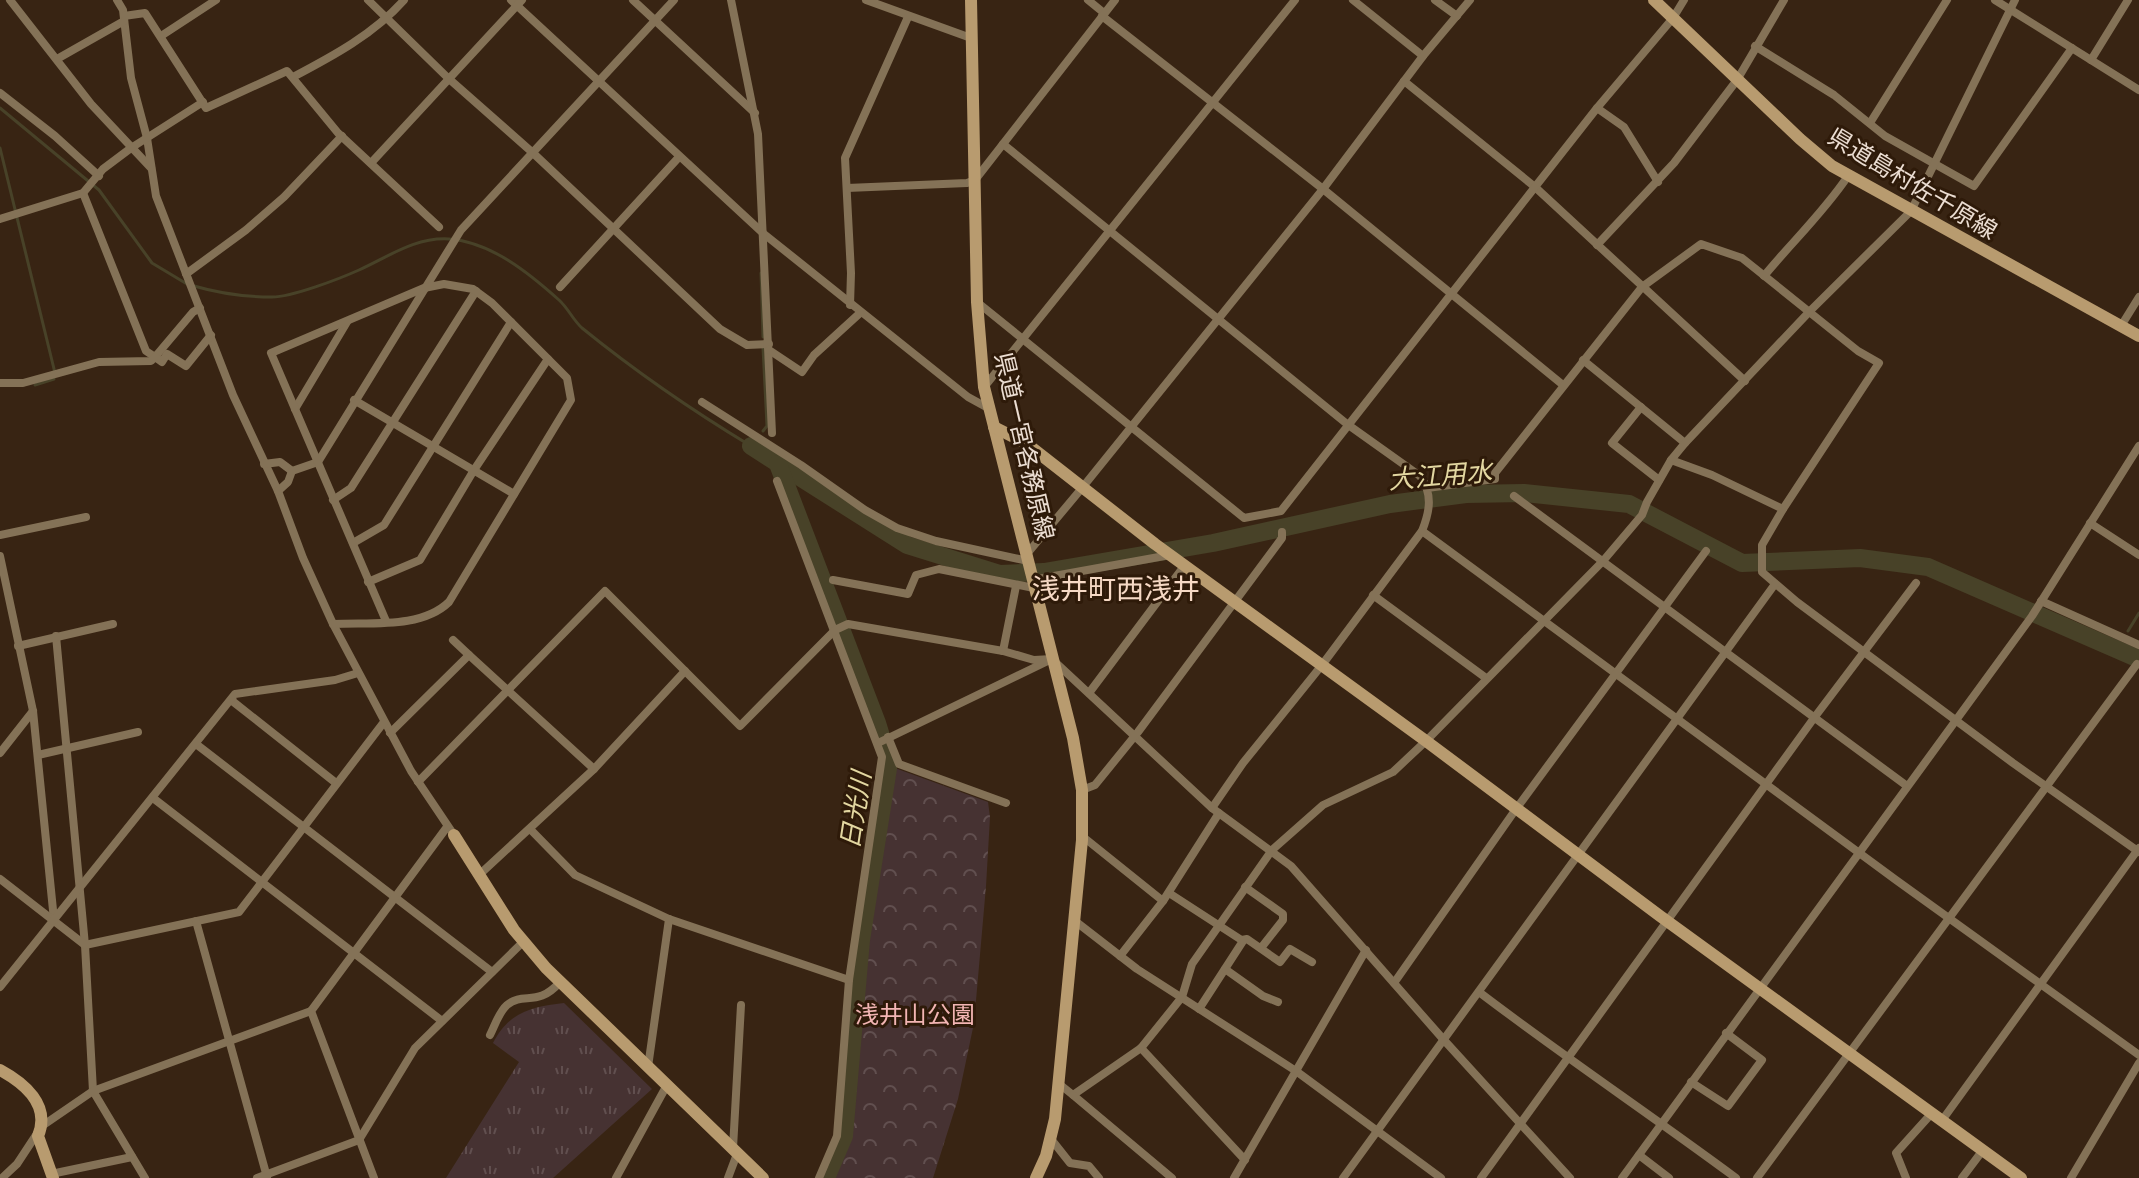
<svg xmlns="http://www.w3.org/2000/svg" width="2139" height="1178" font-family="'Archivo Narrow','Noto Sans JP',sans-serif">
	<defs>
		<pattern id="grass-tufts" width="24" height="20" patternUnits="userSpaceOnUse" patternTransform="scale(2)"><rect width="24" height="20" fill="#463232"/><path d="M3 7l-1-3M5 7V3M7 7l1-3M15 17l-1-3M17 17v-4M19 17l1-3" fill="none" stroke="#614f4f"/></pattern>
		<pattern id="forest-crowns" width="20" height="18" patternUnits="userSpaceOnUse" patternTransform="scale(2)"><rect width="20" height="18" fill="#463232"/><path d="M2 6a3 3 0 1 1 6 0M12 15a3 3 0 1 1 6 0" fill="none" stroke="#614f4f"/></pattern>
	</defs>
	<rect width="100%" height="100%" fill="#382413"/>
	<path fill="url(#grass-tufts)" d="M 564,1003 L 652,1089 L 553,1178 L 446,1178 L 519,1062 L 493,1043 C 509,1012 531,1007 564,1003 Z"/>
	<polygon fill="url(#forest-crowns)" points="892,767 988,802 990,817 986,886 974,1023 958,1099 933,1178 833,1178 846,1137 855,1002 868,895"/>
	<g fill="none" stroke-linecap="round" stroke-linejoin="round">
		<g stroke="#484228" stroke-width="3">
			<polyline points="0,108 99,190 152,263 187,284"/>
			<polyline points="0,148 55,373"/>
			<polyline points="761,273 763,337"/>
			<path d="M 194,286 C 218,293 247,297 272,297 C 292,297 339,279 359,270 C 388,257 415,237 449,239 C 491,242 529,273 559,300 C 568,308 573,320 582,328 C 635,371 693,411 751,446 L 755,442"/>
			<polyline points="35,385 54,379"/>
			<polyline points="763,431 767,426 763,348"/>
			<polyline points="2128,631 2139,613"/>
		</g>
		<g stroke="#484228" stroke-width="18">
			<polyline points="751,446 907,545 1000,574 1044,572 1213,543 1390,504 1466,494 1524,493 1629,504 1742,563 1860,558 1928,567 2139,659"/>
			<polyline points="778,464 877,723 889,762 861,940 844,1136 826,1178"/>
		</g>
		<g stroke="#847257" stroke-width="8">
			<polyline points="10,0 91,104 151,168"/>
			<polyline points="117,0 123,10 131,78 147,138 156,196 233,395 278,491 303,558 333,624 411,771 454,835"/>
			<polyline points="368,0 448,78 533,153 720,329 747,345 769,344"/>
			<polyline points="511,0 764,234 968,397 988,408"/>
			<polyline points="633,0 755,113"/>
			<polyline points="731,0 758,134 772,433"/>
			<polyline points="866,0 971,38"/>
			<polyline points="1088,0 1104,13"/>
			<polyline points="1353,0 1423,56"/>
			<polyline points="1435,0 1457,16"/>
			<polyline points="1995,0 2139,90"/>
			<polyline points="124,16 145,13 206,108 287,71 338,133 439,227"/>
			<polyline points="1102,16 1323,189 1563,385"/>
			<polyline points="161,36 216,0"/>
			<polyline points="1755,46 1834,95 1885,136 1974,186 2072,48"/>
			<polyline points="57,59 124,21"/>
			<polyline points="2091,60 2128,0"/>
			<path d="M 293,77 C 333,56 374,34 404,0"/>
			<polyline points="1404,81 1535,187 1745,381"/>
			<polyline points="0,93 55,136 99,176"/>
			<polyline points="1597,108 1624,127 1658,182"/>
			<polyline points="1870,123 1947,0"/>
			<path d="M 1003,144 L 1347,424 L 1420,476 C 1433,494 1430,511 1422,531 L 1322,665 L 1243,763 L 1212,808"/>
			<polyline points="371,163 522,0"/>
			<polyline points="847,188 967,183 975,180 1115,0"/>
			<polyline points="83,193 146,351 155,357 193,312 200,308"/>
			<polyline points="0,219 83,193 103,169 131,148 203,102"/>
			<polyline points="1597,245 1674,163 1737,80 1784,0"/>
			<polyline points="186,274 246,230 284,197 342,136"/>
			<path d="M 1764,276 C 1792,242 1823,213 1848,176"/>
			<polyline points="560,287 679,157"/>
			<polyline points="977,302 1244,518 1281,511 1597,108 1673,18 1684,0"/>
			<polyline points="850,305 851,273 845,158 908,17"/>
			<polyline points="2121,326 2139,297"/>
			<polyline points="769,350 802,372 814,355 860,313"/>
			<polyline points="1583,360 1685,443"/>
			<polyline points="0,383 23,383 99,362 151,361 155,357 162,362 167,354 186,366 211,335"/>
			<polyline points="985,386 1295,0"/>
			<polyline points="354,400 514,494"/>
			<polyline points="702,402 801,465 865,510 897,528 936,541 1028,561"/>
			<polyline points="1641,407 1612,443 1659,480"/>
			<polyline points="295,409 347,322"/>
			<polyline points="1671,460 1712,475 1783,509"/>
			<polyline points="264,464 280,462 292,471"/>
			<polyline points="777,481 882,757 849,980 837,1136 819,1178"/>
			<polyline points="1427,488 1495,479 1495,473 1642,287 1701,244 1742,258 1858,351 1879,363 1783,509 1762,545 1762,572 1797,602 2013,763 2139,852"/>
			<polyline points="278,491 288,482 292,471 318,462 461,230 674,0"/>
			<polyline points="1514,496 1907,786"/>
			<polyline points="333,500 351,488 476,291"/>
			<polyline points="2090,523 2139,555"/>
			<polyline points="1422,531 1896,880 2139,1055"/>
			<polyline points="0,535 86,517"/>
			<polyline points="353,543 384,525 511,322"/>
			<polyline points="1026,555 1082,488 1323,189 1423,56 1470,0"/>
			<polyline points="0,556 33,711 54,920"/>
			<polyline points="833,580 908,594 916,575 939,569 1034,588"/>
			<polyline points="1032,580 1170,555"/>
			<polyline points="368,582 420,560 474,470 548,359"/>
			<polyline points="1373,595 1486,678"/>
			<polyline points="2041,601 2139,645"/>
			<path d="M 333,624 C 371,622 421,629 449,602 L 571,400 L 567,378 L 492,303 L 473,289 L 444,284 L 424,288 L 271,353 L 386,621"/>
			<polyline points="56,636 85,945 93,1091 145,1178"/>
			<polyline points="453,640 469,655"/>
			<polyline points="18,646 113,624"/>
			<polyline points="1003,651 1016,586"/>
			<polyline points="1055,662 1212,808 1291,866 1443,1039 1570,1178"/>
			<polyline points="1089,693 1185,565"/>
			<polyline points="231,700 336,783"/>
			<polyline points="390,733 469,655 594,769"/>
			<polyline points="888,737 899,764 1006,803"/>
			<polyline points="196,744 492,972"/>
			<polyline points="0,753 33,711"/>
			<polyline points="38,755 138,732"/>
			<polyline points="418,782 605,591 740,726 835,630 848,624 1003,651 1034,660 1052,659 878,743"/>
			<polyline points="1082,790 1095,785 1138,732 1282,538 1282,532"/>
			<polyline points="153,798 442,1021"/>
			<polyline points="530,829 575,875 669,919 849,980"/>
			<polyline points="1082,836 1163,901"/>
			<polyline points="479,875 594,769 685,671"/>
			<polyline points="0,879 85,945 239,912 384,722"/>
			<polyline points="1245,887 1283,914 1283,920 1261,948"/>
			<polyline points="1169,893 1243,941 1199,1009"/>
			<polyline points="196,921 267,1177"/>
			<polyline points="1075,921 1137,969 1296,1071 1441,1178"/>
			<polyline points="1242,940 1247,939 1280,962 1290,949 1312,962"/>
			<polyline points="1120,956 1163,901 1219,813"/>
			<polyline points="1225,969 1263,996 1278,1002"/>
			<polyline points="1394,983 1516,809 1706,551"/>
			<polyline points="0,987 235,694 335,680 358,673"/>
			<path d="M 1479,992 C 1563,1056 1651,1115 1736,1178"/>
			<path d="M 490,1035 C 495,1025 499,1012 507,1005 C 524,991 537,1008 560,982"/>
			<polyline points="1141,1048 1245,1160"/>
			<polyline points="648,1067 669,919"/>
			<polyline points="1691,1082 1728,1106 1762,1060 1726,1033"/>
			<polyline points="1058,1083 1073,1095 1141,1048 1182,997 1192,964 1272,850 1323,805 1393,772 1426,741 1603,561 1642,515 1647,502 1671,460 1685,443 1810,311 1911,211 2015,0"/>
			<polyline points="1073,1095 1172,1178"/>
			<polyline points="1943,1119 2139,848"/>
			<polyline points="1051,1139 1070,1163 1089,1166 1099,1178"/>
			<polyline points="733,1148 741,1005"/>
			<polyline points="1639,1155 1669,1178"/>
			<polyline points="51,1174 132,1157"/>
			<polyline points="2,1178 17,1164 42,1126 93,1091 311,1011"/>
			<polyline points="257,1178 359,1140 415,1048 523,942"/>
			<polyline points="374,1178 311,1011 447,827"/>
			<polyline points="616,1178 667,1085"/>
			<polyline points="728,1178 737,1154"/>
			<polyline points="1234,1178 1366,950"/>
			<polyline points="1343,1178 1775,584"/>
			<polyline points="1481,1178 1814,718 1916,583"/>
			<polyline points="1622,1178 2032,616 2139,446"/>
			<polyline points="1757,1178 2137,664"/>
			<polyline points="1906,1178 1896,1153 1932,1113"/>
			<polyline points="1962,1178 1983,1150"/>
			<polyline points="2071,1178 2139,1063"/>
		</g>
		<g stroke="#b89b6f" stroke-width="12">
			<polyline points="971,0 977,302 984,387 1073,738 1082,790 1082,840 1055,1119 1046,1156 1036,1178"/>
			<polyline points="1654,0 1800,139 1832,166 2139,336"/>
			<polyline points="994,427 1027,444 1155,544 1426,741 1660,916 2021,1178"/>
			<polyline points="454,835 514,930 546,968 763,1178"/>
			<path d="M 0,1070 C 24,1083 51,1105 38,1136 L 53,1178"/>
		</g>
	</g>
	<g text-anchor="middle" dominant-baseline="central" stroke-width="6" stroke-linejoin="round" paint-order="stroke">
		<g font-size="24" fill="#ebddd2" stroke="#2e1a09">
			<text transform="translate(1913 183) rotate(31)">県道島村佐千原線</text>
			<text transform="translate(1025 446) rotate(77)">県道一宮各務原線</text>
		</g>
		<g font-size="24" fill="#f2b5b3" stroke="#2e1a09">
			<text x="915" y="1014">浅井山公園</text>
		</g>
		<g font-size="26" font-style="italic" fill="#e3d7a1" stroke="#2e1a09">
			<text transform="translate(1440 475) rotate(-5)">大江用水</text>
			<text transform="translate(855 810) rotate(-81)">日光川</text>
		</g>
		<g font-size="28" fill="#f6d9c5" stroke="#2e1a09">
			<text x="1116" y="589">浅井町西浅井</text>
		</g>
	</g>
</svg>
